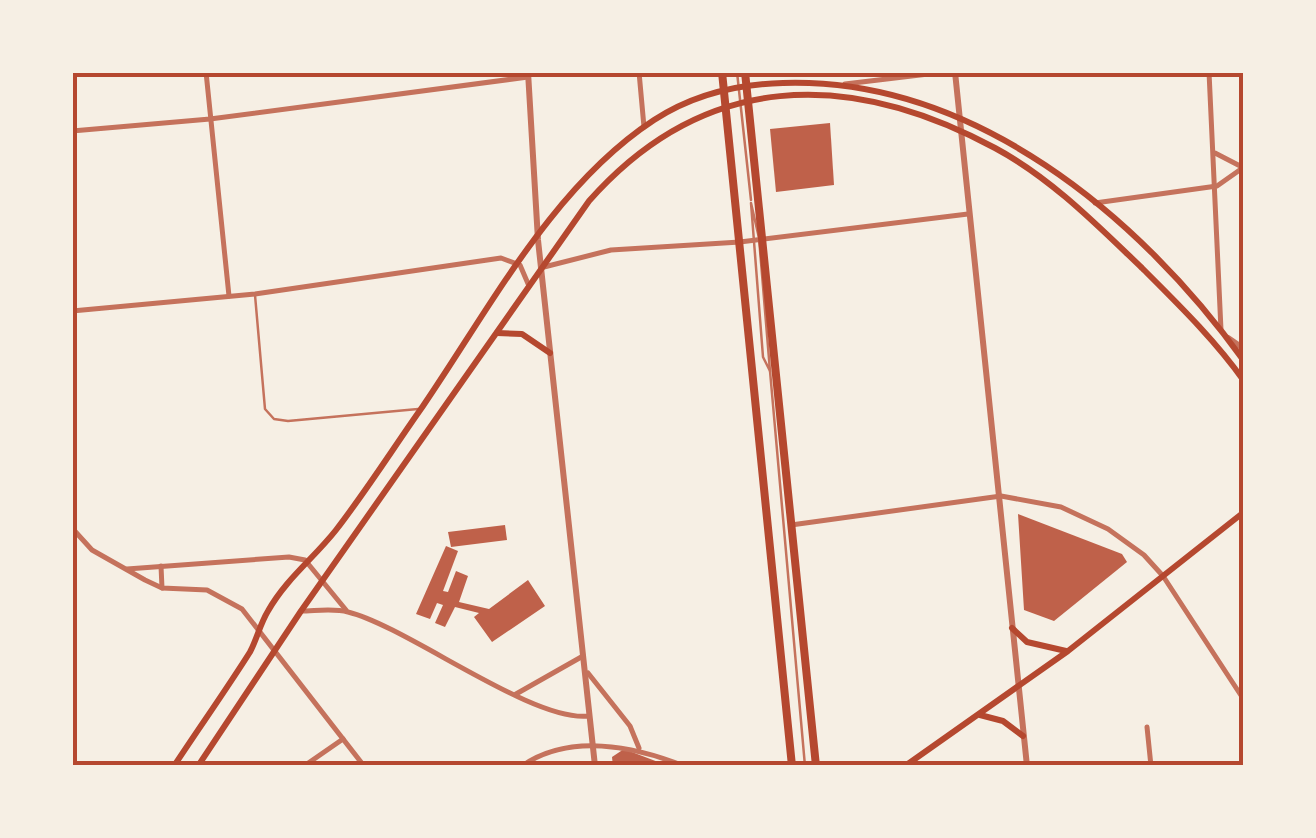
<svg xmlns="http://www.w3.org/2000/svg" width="1316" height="838" font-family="'Fira Sans Condensed',sans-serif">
	<rect width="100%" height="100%" fill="#f6efe4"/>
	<g fill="#bf614a">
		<polygon points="830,123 834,185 776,192 770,129"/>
		<polygon points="1018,514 1122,554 1127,562 1054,621 1024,610"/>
		<polygon points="505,525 507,540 451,547 448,532"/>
		<polygon points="446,546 458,551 443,591 448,592 456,571 468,576 459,602 489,609 528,580 545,606 492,642 474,617 479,613 455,607 445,627 435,623 443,605 437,603 430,619 416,614"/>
		<polygon points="624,749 666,765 666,766 613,766 612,757"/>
	</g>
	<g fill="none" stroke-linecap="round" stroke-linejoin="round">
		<g stroke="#c5725c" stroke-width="2.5">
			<polyline points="737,72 751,200"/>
			<polygon points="751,203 759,238 770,371 763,357"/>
			<polyline points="255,295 265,409 274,419 288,421 418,409"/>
			<polyline points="770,371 805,766"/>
		</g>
		<g stroke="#c5725c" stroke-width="5">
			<polyline points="206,72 229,296"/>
			<polyline points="639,72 644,127"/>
			<polyline points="1209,72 1221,330"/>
			<polyline points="845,84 945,72"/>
			<polyline points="72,131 210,119 528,77"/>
			<polyline points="1215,153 1244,168"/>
			<polyline points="1095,203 1217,186 1244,167"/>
			<polyline points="544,267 611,250 740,242 968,214"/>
			<polyline points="72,311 255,294 501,258 520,265 529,286"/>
			<polyline points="791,525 1001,496 1061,507 1108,529 1144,555 1163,576 1244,700"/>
			<polyline points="72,528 92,550 145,580 162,588 207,590 242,609 364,766"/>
			<polyline points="161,566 162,588"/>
			<polyline points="127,569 289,557 305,560 346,610"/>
			<path d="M 301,611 C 315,611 334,608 348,612 C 408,627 533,723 589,716"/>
			<polyline points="588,673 630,726 639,748"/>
			<polyline points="516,694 583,656"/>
			<polyline points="1147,727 1151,766"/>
			<polyline points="304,766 343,739"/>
			<path d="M 522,766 C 569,733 634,746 684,766"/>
		</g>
		<g stroke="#c5725c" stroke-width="6">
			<polyline points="528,72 538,240 595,766"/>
			<polyline points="955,72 1027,766"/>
			<polyline points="1228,338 1244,349"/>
		</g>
		<g stroke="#b5482f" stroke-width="6">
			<polyline points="497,333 522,334 550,353"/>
			<polyline points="1012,628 1027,642 1066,651"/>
			<polyline points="980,715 1003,721 1023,736"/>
			<path d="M 174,766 C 199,728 226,690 250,652 C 257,639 260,624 268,611 C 286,579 314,558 336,530 C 367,490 394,447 423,406 C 490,308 553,186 654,120 C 694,94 737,84 783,83 C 972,77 1139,215 1244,361"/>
			<path d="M 198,766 L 301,611 L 589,201 C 704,71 848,69 995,148 C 1051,178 1097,225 1142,268 C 1177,303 1215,340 1244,381"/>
			<polyline points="905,766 1068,651 1244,512"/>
		</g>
		<g stroke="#b5482f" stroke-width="8">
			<polyline points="722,72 792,766"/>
			<polyline points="745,72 816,766"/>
		</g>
	</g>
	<rect width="1316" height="838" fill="none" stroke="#f6efe4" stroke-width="150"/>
	<rect x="75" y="75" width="1166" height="688" fill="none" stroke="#b5482f" stroke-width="4"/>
</svg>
